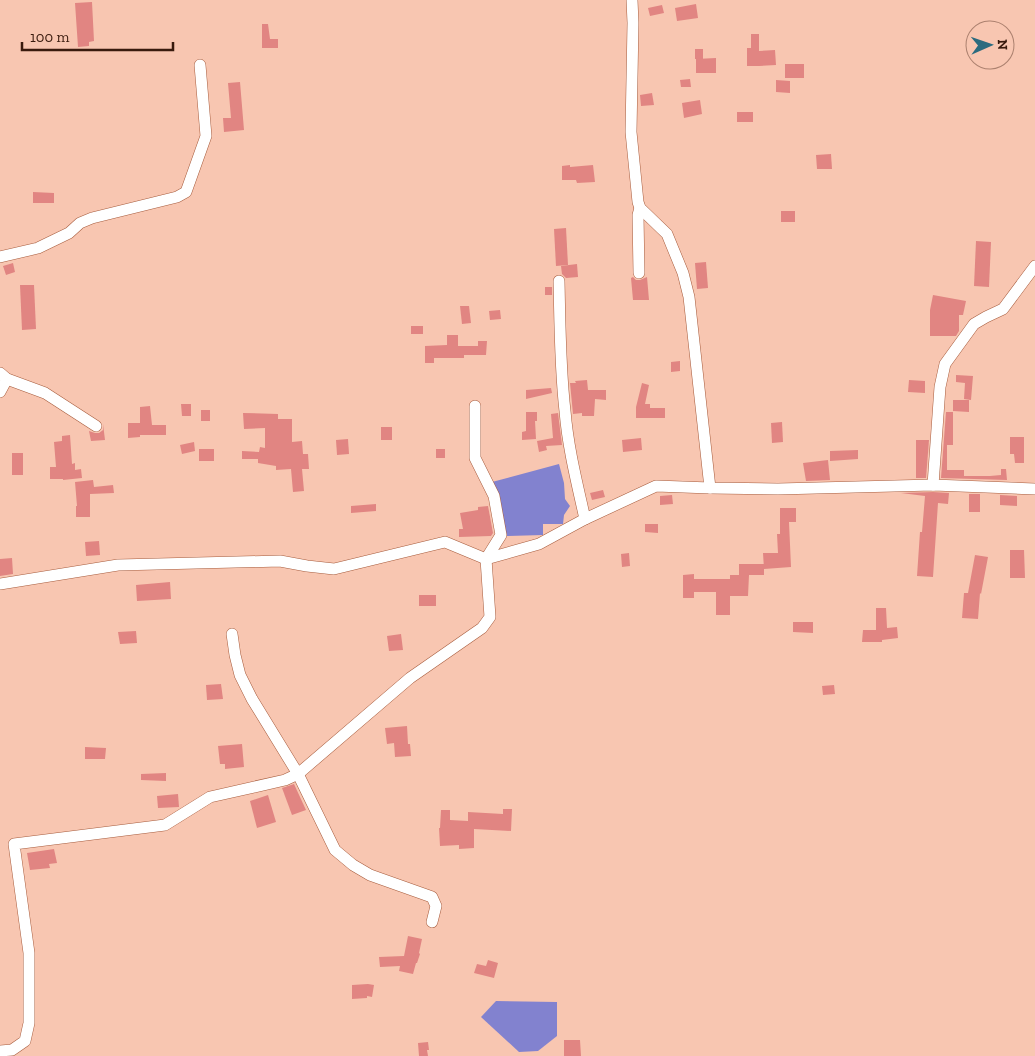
<svg xmlns="http://www.w3.org/2000/svg" width="1035" height="1056" font-family="'Zilla Slab',serif">
	<rect width="100%" height="100%" fill="#f8c6b1"/>
	<g fill="#8282cf">
		<polygon points="559,464 564,483 565,499 570,506 564,515 563,524 543,524 543,535 506,536 492,482"/>
		<polygon points="496,1001 557,1002 557,1036 538,1051 519,1052 481,1017"/>
	</g>
	<g fill="#e18582">
		<polygon points="92,2 94,41 89,42 89,46 78,47 75,3"/>
		<polygon points="696,4 698,18 677,21 675,8"/>
		<polygon points="662,5 664,13 650,16 648,8"/>
		<polygon points="262,24 268,24 270,39 278,39 278,48 262,48"/>
		<polygon points="751,34 759,34 759,51 775,50 776,65 759,66 747,66 747,48 751,48"/>
		<rect x="695" y="49" width="8" height="10"/>
		<polygon points="716,58 716,73 696,73 696,59"/>
		<rect x="785" y="64" width="19" height="14"/>
		<polygon points="690,79 691,87 681,87 680,80"/>
		<polygon points="776,80 790,81 790,93 776,92"/>
		<polygon points="240,82 244,130 224,132 223,118 231,118 228,83"/>
		<polygon points="652,93 654,105 641,106 640,95"/>
		<polygon points="700,100 702,114 684,118 682,103"/>
		<rect x="737" y="112" width="16" height="10"/>
		<polygon points="831,154 832,169 817,169 816,155"/>
		<polygon points="570,165 570,167 593,165 595,182 577,183 576,180 562,180 562,166"/>
		<polygon points="33,192 54,193 54,203 33,203"/>
		<rect x="781" y="211" width="14" height="11"/>
		<polygon points="566,228 568,265 556,266 554,229"/>
		<polygon points="976,241 991,242 989,287 974,286"/>
		<polygon points="706,262 708,288 697,289 695,263"/>
		<polygon points="13,263 15,272 6,275 3,266"/>
		<polygon points="577,264 578,277 566,278 562,274 561,266"/>
		<polygon points="633,277 636,280 640,280 647,277 649,300 633,300 631,278"/>
		<polygon points="20,285 34,285 36,329 22,330"/>
		<rect x="545" y="287" width="7" height="8"/>
		<polygon points="933,295 966,301 963,315 959,315 959,331 956,336 930,336 930,310"/>
		<polygon points="460,306 469,306 471,323 462,324"/>
		<polygon points="500,310 501,319 490,320 489,311"/>
		<rect x="411" y="326" width="12" height="8"/>
		<polygon points="447,335 458,335 458,346 478,346 478,341 487,341 486,355 464,355 464,358 434,358 434,363 425,363 425,346 447,345"/>
		<polygon points="680,361 680,371 671,372 671,362"/>
		<polygon points="956,375 973,376 971,400 964,399 965,383 956,382"/>
		<polygon points="587,380 588,390 606,390 606,400 595,399 594,416 582,416 582,413 573,414 570,383 576,383 575,381"/>
		<polygon points="909,380 925,381 925,393 908,392"/>
		<polygon points="642,383 649,385 645,404 650,404 650,408 665,408 665,418 636,418 636,407"/>
		<polygon points="551,388 552,393 526,399 526,390"/>
		<polygon points="953,400 969,400 969,412 953,411"/>
		<polygon points="181,404 191,404 191,416 182,416"/>
		<polygon points="150,406 152,425 166,425 166,435 140,435 140,437 128,438 128,423 140,423 140,407"/>
		<rect x="201" y="410" width="9" height="11"/>
		<polygon points="526,412 537,412 537,421 535,421 536,439 522,440 522,432 526,431"/>
		<polygon points="946,412 953,412 953,445 947,445 947,470 964,470 964,476 990,476 1001,475 1001,469 1006,469 1007,480 941,478"/>
		<polygon points="243,413 278,414 278,419 292,419 292,442 302,441 303,454 308,454 309,469 302,469 304,491 293,492 291,469 276,470 276,466 258,463 258,459 242,459 242,451 259,452 260,447 265,448 265,428 244,429"/>
		<polygon points="558,413 562,445 546,446 547,450 539,452 537,441 553,438 551,414"/>
		<polygon points="782,422 783,442 772,443 771,423"/>
		<polygon points="103,424 105,440 91,441 89,431 95,433 99,433 103,430"/>
		<rect x="381" y="427" width="11" height="13"/>
		<polygon points="70,435 72,464 75,463 75,470 81,469 82,478 63,480 63,479 50,479 50,467 56,467 54,442 62,441 62,436"/>
		<polygon points="1010,437 1024,437 1024,463 1015,463 1014,454 1010,454"/>
		<polygon points="641,438 642,450 623,452 622,440"/>
		<polygon points="348,439 349,454 337,455 336,440"/>
		<polygon points="916,440 929,440 926,478 916,478"/>
		<polygon points="194,442 195,451 182,454 180,445"/>
		<rect x="199" y="449" width="15" height="12"/>
		<rect x="436" y="449" width="9" height="9"/>
		<polygon points="858,450 858,459 830,461 830,451"/>
		<rect x="12" y="453" width="11" height="22"/>
		<polygon points="828,460 830,480 806,481 803,463"/>
		<polygon points="93,480 94,487 113,485 114,493 90,494 90,517 76,517 76,506 77,506 75,482"/>
		<polygon points="603,490 605,497 592,500 590,493"/>
		<polygon points="933,492 949,493 948,504 938,503 933,577 917,576 920,532 922,532 925,496 901,493"/>
		<rect x="969" y="494" width="11" height="18"/>
		<polygon points="672,495 673,504 660,505 660,496"/>
		<polygon points="1000,495 1017,496 1017,506 1000,505"/>
		<polygon points="376,504 376,511 351,513 351,506"/>
		<polygon points="488,506 493,533 491,536 459,537 459,529 463,529 460,513 478,510 478,507"/>
		<polygon points="780,508 796,508 796,522 789,522 791,567 764,569 763,553 778,553 777,534 780,534"/>
		<polygon points="645,524 658,524 658,533 645,532"/>
		<polygon points="99,541 100,555 86,556 85,542"/>
		<polygon points="1010,550 1024,550 1025,578 1010,578"/>
		<polygon points="629,553 630,566 622,567 621,554"/>
		<polygon points="975,555 988,557 981,594 980,593 978,619 962,618 964,593 968,593"/>
		<polygon points="12,558 13,574 0,576 0,559"/>
		<polygon points="739,564 764,564 764,575 749,575 748,596 730,596 730,615 716,615 716,592 694,592 694,598 683,598 683,575 694,574 694,579 730,579 730,575 739,575"/>
		<polygon points="170,582 171,599 137,601 136,585"/>
		<rect x="419" y="595" width="17" height="11"/>
		<polygon points="876,608 886,608 887,628 897,627 898,638 882,640 882,642 862,642 863,630 876,630"/>
		<polygon points="793,622 813,622 813,633 793,632"/>
		<polygon points="136,631 137,643 120,644 118,632"/>
		<polygon points="401,634 403,650 389,651 387,636"/>
		<polygon points="221,684 223,699 207,700 206,685"/>
		<polygon points="834,685 835,694 823,695 822,686"/>
		<polygon points="407,726 408,744 410,744 411,756 395,757 394,743 387,744 385,728"/>
		<polygon points="242,744 244,767 225,769 225,764 220,764 218,746"/>
		<polygon points="85,747 106,748 105,759 85,759"/>
		<polygon points="166,773 166,781 141,780 141,774"/>
		<polygon points="294,784 306,810 292,815 282,788"/>
		<polygon points="178,794 179,807 158,808 157,796"/>
		<polygon points="268,795 276,822 257,828 250,801"/>
		<polygon points="503,809 512,809 511,831 474,829 474,848 459,849 459,845 440,846 439,828 440,828 441,810 450,810 450,820 468,821 468,812 503,814"/>
		<polygon points="54,849 57,863 49,864 50,868 30,870 27,853"/>
		<polygon points="408,936 422,939 419,953 420,954 417,963 416,963 413,974 399,971 400,966 380,967 379,957 404,956"/>
		<polygon points="488,960 498,963 494,978 474,973 477,964 486,966"/>
		<polygon points="368,984 374,985 372,997 367,996 367,998 352,999 352,985"/>
		<polygon points="564,1040 580,1040 581,1056 564,1056"/>
		<polygon points="428,1042 429,1050 427,1050 428,1056 419,1056 418,1043"/>
	</g>
	<g fill="none" stroke-linecap="round" stroke-linejoin="round">
		<defs>
			<g id="minor">
				<polyline points="632,0 633,23 631,132 638,202 640,208 667,234 683,273 689,297 710,488"/>
				<polyline points="0,257 38,248 69,233 80,223 92,218 177,197 186,192 206,136 200,65"/>
				<polyline points="639,273 638,215 640,208"/>
				<path d="M 559,281 C 560,324 560,368 565,411 C 568,448 577,483 585,519"/>
				<polyline points="0,373 7,379 45,393 96,426"/>
				<polyline points="0,392 7,379"/>
				<polyline points="933,485 940,387 945,364 974,324 986,317 1003,309 1035,266"/>
				<polyline points="0,584 118,565 280,561 307,566 334,569 445,542 486,559 539,544 585,519 656,486 710,488 778,489 933,485 1035,489"/>
				<polyline points="232,634 235,655 240,675 252,699 298,774 335,850 353,865 370,875 432,897 436,906 432,922"/>
				<polyline points="0,1051 12,1050 25,1041 29,1023 29,953 14,844 165,825 210,797 285,780 298,774 410,678 482,628 490,617 486,559 501,535 494,496 475,458 475,406"/>
			</g>
		</defs>
		<use href="#minor" stroke="#a75c3d" stroke-width="12"/>
		<use href="#minor" stroke="#fff" stroke-width="11"/>
	</g>
	<g transform="translate(990 45) rotate(88)"><circle r="24" fill="#f8c6b1" stroke="#ac816f"/>
	<path d="M0-4L9 19L0 12L-9 19Z" fill="#2b6b7f"/>
	<text y="-8" font-size="14" font-weight="bold" text-anchor="middle" fill="#391a0d">N</text>
	</g>
	<path d="M22 42v8h151v-8" fill="none" stroke="#391a0d" stroke-width="2.5"/>
	<text x="30" y="42" font-size="15" fill="#391a0d" stroke="#f8c6b1" stroke-width="4" paint-order="stroke">100 m</text>
</svg>
